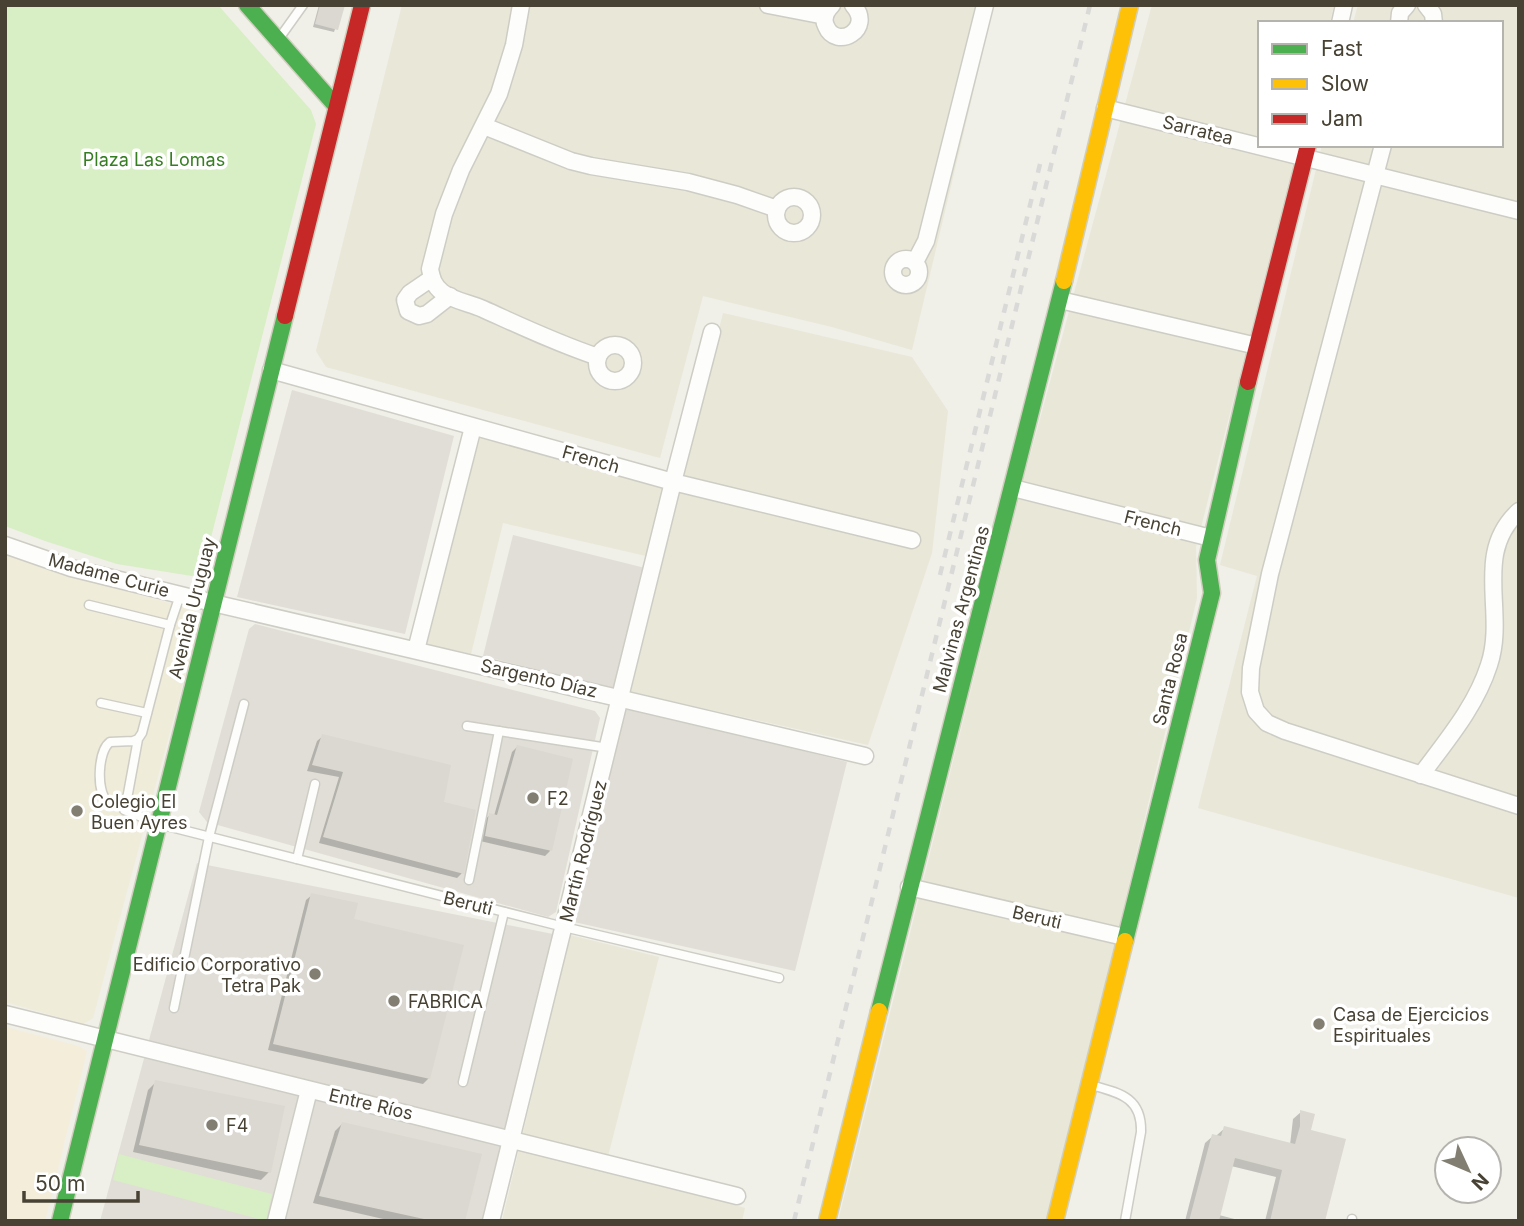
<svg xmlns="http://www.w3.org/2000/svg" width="1524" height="1226" font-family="Inter,sans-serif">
	<rect width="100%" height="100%" fill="#f0efe8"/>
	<g fill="#e9e7d8">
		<polygon points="402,5 994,5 912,350 832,327 703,296 660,458 326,367 316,351"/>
		<polygon points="1152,5 1334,5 1330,23 1260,23 1260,145 1298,145 1196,547 1197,598 1049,1221 838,1221 1024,478"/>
		<polygon points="1358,5 1519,7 1519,898 1198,808 1257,576 1220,565 1322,145 1501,145 1501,23 1353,23"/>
		<polygon points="723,313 912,357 948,411 932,553 868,745 631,692"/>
		<polygon points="477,436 664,488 646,556 503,523 471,654 426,644"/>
		<polygon points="570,935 659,957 605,1168 745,1208 742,1221 502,1221"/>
	</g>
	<polygon fill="#f4edd9" points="5,1027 78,1046 87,1051 45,1221 5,1221"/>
	<g fill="#e0ded6">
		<polygon points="292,390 454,436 405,634 237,597"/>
		<polygon points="513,535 645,568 613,688 483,656"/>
		<polygon points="255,624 595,711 600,718 556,912 548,917 207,822 199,812 249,629"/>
		<polygon points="625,706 847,762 795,971 574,922"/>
		<polygon points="197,863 553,934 483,1221 100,1221"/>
	</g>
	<polygon fill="#efecd9" points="5,555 73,577 195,610 200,620 93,1018 83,1024 5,1002"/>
	<g fill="#d8eec5">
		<polygon points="5,5 218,5 311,110 316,124 202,573 192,576 117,564 45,541 5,526"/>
		<polygon points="119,1154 272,1194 266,1221 113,1180"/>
	</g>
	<g fill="#0003">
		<polygon points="319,5 343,5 334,32 313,27"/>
		<polygon points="323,736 442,803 462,873 457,878 319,843 339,777 307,771 317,741"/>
		<polygon points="517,747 550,851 545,856 480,841 484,820 490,815 494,816 512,752"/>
		<polygon points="312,895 351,920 429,1078 423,1084 268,1050 306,900"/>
		<polygon points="156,1082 269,1172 261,1180 133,1152 148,1090"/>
		<polygon points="1301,1112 1308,1131 1323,1221 1265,1221 1276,1177 1231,1166 1219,1215 1242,1221 1185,1221 1205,1143 1213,1136 1217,1135 1225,1128 1290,1145 1293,1119"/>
		<polygon points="342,1124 463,1221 392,1221 313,1203 335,1131"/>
	</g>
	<g fill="#dad8d0">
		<polygon points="320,5 345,5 338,30 315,24"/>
		<polygon points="322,734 451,765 444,802 476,810 464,874 323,837 343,772 312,765"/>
		<polygon points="517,745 573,759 552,851 485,836 489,813 497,815"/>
		<polygon points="311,893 358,903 354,919 464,945 430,1079 273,1044"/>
		<polygon points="155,1080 285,1106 271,1173 139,1145"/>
		<polygon points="1300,1110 1315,1114 1311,1130 1346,1139 1325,1221 1270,1221 1282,1170 1235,1158 1219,1221 1189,1221 1212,1134 1221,1136 1224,1126 1295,1144 1300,1126"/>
		<polygon points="342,1122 482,1154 465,1221 433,1221 319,1196"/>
	</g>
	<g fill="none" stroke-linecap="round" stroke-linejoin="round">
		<defs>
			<g id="lane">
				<polyline points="278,40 303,5"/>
				<polyline points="89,605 170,625"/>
				<polyline points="101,703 147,713"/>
				<polyline points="467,726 608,748"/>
				<path d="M 138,739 L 133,741 L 110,742 C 98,751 96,790 107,801 L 117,804 L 127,799 L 138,739 L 142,733 L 170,625 L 180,595"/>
				<polyline points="123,803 124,810 159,824 564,927 779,978"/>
				<polyline points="297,859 315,784"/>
				<polyline points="469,880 499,731"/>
				<polyline points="174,1008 209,837 244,704"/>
				<polyline points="463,1082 504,912"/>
				<path d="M 1091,1085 C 1119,1093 1142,1097 1141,1132 L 1125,1221"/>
				<polyline points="1352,1221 1352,1219"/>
			</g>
			<g id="street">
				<path d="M 521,5 L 514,45 L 499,94 L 461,170 L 444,214 L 430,269 C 432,279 434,286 442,292 C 453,301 470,303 483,309 C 523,327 556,343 598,357"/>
				<polyline points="768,5 825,16"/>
				<path d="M 832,5 C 826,11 822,18 826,26 C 836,51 875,29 853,5"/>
				<polyline points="1426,5 1433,14 1434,23"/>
				<polyline points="1340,23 1344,5"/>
				<polyline points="1399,23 1400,13 1407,5"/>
				<polyline points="1105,108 1519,211"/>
				<polyline points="484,126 571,161 591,166 688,182 737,195 777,209"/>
				<polyline points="1383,145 1270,574 1251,668 1250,692 1256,711 1267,723 1285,731 1519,806"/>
				<circle cx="794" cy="215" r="18"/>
				<circle cx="906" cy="272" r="13"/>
				<polyline points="915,262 926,241 985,5"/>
				<polyline points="432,278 410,293 405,300 408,311 419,316 427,314 450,296"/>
				<polyline points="1060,300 1257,346"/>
				<circle cx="615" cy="363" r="18"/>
				<polyline points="271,370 673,482 912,540"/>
				<polyline points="1013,488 1211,538"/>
				<polyline points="5,545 71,568 213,603 865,756"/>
				<polyline points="416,650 473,427"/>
				<path d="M 1421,775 C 1447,740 1476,706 1489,665 C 1507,612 1472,554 1519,511"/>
				<polyline points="909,887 1124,937"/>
				<path d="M 5,1014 C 249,1076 493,1133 737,1196"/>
				<polyline points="276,1221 309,1090"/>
				<polyline points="491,1221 673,482 712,332"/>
			</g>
			<g id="fast">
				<polyline points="247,5 336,106"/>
				<polyline points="1125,941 1212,593 1207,560 1248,382"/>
				<polyline points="879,1011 1064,281"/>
				<polyline points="60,1221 285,316"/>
			</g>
			<g id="slow">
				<polyline points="1064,281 1130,5"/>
				<polyline points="827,1221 879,1011"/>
				<polyline points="1055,1221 1125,941"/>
			</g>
			<g id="jam">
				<polyline points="285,316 362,5"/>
				<polyline points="1248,382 1308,145"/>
			</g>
		</defs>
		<use href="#lane" stroke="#cecdc5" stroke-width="11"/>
		<use href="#street" stroke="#cecdc5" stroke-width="19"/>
		<use href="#fast" stroke="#d0cebe" stroke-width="19"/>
		<use href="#slow" stroke="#d0cebe" stroke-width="19"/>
		<use href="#jam" stroke="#d0cebe" stroke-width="19"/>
		<use href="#lane" stroke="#fdfdfc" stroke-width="8"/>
		<use href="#street" stroke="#fdfdfc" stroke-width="16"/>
		<use href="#fast" stroke="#4caf50" stroke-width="16"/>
		<use href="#slow" stroke="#ffc107" stroke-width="16"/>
		<use href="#jam" stroke="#c62828" stroke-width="16"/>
		<g stroke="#d9d9d8" stroke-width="4.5" stroke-dasharray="9 9" stroke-linecap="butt">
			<polyline points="940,575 1041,160"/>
			<polyline points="794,1221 1090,5"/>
		</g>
	</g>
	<g fill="#827f72" stroke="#fff" stroke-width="2.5">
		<circle cx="533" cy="798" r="7"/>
		<circle cx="77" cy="811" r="7"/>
		<circle cx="315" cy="974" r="7"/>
		<circle cx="394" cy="1001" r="7"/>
		<circle cx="1319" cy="1024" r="7"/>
		<circle cx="212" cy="1125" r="7"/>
	</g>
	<g text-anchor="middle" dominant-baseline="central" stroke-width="7" stroke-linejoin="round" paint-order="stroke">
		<g font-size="18" fill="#474233" stroke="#fff">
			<text transform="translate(1198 130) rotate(14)">Sarratea</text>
			<text transform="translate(591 459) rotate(16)">French</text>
			<text transform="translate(1153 523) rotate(14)">French</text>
			<text transform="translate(109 575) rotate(15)">Madame Curie</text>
			<text transform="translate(192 608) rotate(-76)">Avenida Uruguay</text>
			<text transform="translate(961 609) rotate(-75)">Malvinas Argentinas</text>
			<text transform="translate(539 678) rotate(13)">Sargento Díaz</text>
			<text transform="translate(1170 679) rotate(-76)">Santa Rosa</text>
			<text transform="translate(583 851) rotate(-76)">Martín Rodríguez</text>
			<text transform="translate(468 903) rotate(14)">Beruti</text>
			<text transform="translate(1037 917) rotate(13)">Beruti</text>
			<text transform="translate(371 1104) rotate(13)">Entre Ríos</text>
		</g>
		<g font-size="18" fill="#367e21" stroke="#fff">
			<text x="154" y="159">Plaza Las Lomas</text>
		</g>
		<g font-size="18" fill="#474233" stroke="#fff" text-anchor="start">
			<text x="547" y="798">F2</text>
			<text x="91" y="801">Colegio El<tspan x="91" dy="21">Buen Ayres</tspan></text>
			<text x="301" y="964" text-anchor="end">Edificio Corporativo<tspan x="301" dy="21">Tetra Pak</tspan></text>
			<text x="408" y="1001">FABRICA</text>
			<text x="1333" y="1014">Casa de Ejercicios<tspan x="1333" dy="21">Espirituales</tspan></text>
			<text x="226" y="1125">F4</text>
		</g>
	</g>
	<rect width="1524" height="1226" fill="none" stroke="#474233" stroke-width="14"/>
	<rect x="1258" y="21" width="245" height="126" fill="#ffffff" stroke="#b5b3ad" stroke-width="2"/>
	<rect x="1272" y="44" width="35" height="10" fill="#4caf50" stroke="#b5b3ad" stroke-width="2"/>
	<text x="1321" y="56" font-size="21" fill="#474233">Fast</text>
	<rect x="1272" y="79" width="35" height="10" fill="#ffc107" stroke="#b5b3ad" stroke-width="2"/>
	<text x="1321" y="91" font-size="21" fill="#474233">Slow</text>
	<rect x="1272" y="114" width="35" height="10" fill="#c62828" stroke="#b5b3ad" stroke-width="2"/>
	<text x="1321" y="126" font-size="21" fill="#474233">Jam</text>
	<g transform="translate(1468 1170) rotate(134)"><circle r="33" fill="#ffffff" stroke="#b5b3ad" stroke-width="2"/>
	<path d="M0-5L12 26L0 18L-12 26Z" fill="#827f72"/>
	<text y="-10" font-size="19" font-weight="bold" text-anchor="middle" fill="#474233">N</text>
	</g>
	<path d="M24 1191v10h114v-10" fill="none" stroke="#474233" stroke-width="3.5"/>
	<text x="35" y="1191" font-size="21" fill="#474233" stroke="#ffffff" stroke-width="5" paint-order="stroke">50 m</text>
</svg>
